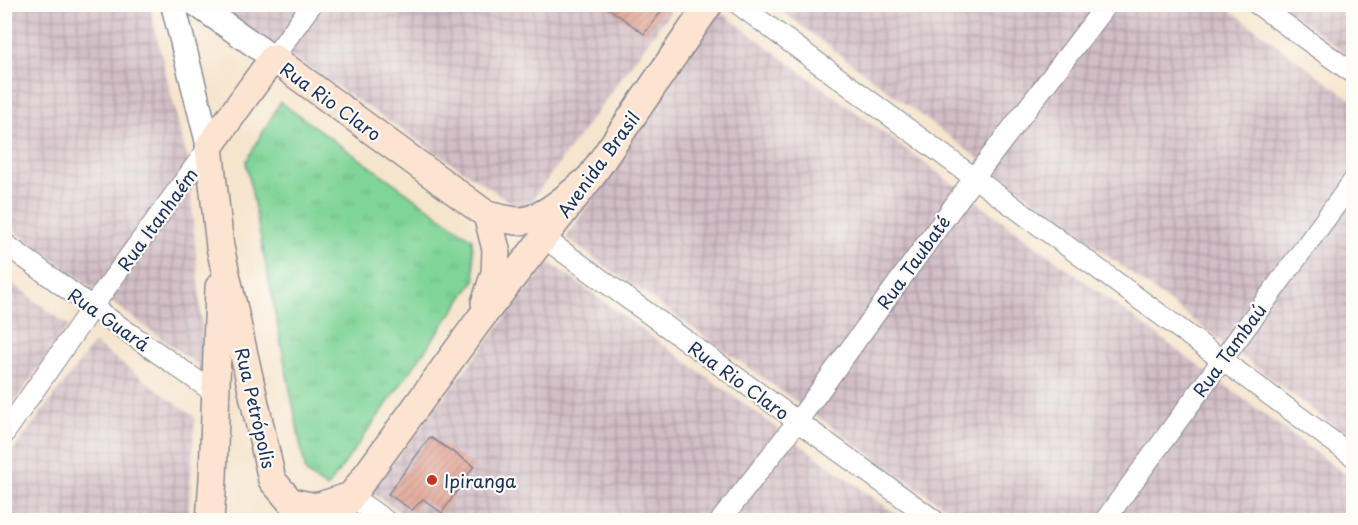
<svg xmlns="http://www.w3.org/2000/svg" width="1358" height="525" font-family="'Playpen Sans',sans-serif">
	<defs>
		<pattern id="industrial-grid" width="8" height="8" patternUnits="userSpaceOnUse" patternTransform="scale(1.5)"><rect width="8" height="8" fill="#d2bdc5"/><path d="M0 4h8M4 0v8" fill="none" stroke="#aa9aa3"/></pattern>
		<pattern id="grass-tufts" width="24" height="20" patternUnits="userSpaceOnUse" patternTransform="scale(1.5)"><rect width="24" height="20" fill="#7fd497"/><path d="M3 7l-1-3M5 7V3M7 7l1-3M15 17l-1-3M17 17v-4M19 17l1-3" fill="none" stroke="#6db685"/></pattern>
		<pattern id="building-hatch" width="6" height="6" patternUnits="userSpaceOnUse" patternTransform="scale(1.5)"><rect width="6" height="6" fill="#df9c8b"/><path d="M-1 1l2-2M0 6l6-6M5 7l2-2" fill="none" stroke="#b48075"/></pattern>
	</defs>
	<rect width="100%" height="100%" fill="#fdfcf7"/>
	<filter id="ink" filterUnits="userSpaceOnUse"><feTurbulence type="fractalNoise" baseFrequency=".0167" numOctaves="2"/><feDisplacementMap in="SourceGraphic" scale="12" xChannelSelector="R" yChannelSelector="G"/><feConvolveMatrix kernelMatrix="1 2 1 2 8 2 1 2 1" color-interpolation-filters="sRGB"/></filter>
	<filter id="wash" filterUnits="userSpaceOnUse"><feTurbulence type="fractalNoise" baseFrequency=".008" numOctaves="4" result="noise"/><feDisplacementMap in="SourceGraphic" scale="24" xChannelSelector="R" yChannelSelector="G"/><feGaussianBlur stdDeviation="1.35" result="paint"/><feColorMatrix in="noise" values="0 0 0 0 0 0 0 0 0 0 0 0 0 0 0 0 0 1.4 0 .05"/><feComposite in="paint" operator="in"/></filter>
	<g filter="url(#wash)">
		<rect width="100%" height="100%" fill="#f6e5cd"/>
		<g fill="url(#industrial-grid)">
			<polygon points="666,4 672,9 524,211 214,5"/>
			<polygon points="5,5 149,5 188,162 206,371 5,224"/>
			<polygon points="774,5 1223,5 1353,101 1353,440"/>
			<polygon points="1281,5 1353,5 1353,59"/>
			<polygon points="719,11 1353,480 1353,520 963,520 566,238"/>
			<polygon points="549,262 904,520 410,520 371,491"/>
			<polygon points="5,278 69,326 5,415"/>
			<polygon points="94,343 195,417 188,520 5,520 5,461"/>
		</g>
		<polygon fill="url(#grass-tufts)" stroke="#4d827a" stroke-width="1.5" points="280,102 472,239 475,280 327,488 306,473 246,162"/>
		<g id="blocks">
			<g fill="url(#building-hatch)">
				<polygon points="603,4 657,4 663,9 644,34"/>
				<polygon points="430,437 474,466 442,513 423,499 412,510 388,494"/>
			</g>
		</g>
	</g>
	<g filter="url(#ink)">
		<use href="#blocks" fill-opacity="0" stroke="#888a96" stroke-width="1.5"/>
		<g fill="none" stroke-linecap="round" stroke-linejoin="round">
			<defs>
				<g id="minor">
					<polyline points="738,4 1354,457"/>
					<polyline points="1257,4 1354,74"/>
					<polyline points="273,58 312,4"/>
					<polyline points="544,238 934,520"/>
					<polyline points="4,243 92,307 215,393"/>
					<polyline points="4,434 92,307 209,147"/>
					<polyline points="351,496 385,520"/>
					<polyline points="721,520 797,422 974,178 1107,4"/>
					<polyline points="1105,520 1354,180"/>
				</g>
				<g id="tertiary">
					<polyline points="173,4 209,147"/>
					<polyline points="196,4 273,58"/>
				</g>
				<g id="secondary">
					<polyline points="485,303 495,273 496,249 487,215"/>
					<path d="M 351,496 L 316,507 L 291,502 L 272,480 L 220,247 L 209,147 L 273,58 L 487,215 C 497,217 507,220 516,221 C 541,223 571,193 590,178"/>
					<polyline points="341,510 480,319 590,178 709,4"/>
					<polyline points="210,520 213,479 219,287"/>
				</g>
			</defs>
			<use href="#minor" stroke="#888a96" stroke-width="22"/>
			<use href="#tertiary" stroke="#888a96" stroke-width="27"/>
			<use href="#secondary" stroke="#888a96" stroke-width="30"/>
			<use href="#minor" stroke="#fff" stroke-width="20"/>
			<use href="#tertiary" stroke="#fff" stroke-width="24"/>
			<use href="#secondary" stroke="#fde4d0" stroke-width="27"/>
		</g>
	</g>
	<circle fill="#c8321e" stroke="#fdfcf7" stroke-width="2" cx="432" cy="480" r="6"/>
	<g text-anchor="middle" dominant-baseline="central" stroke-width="4.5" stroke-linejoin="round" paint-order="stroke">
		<g font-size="18" fill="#1b2f5e" stroke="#fdfcf7">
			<text transform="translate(331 101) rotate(36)">Rua Rio Claro</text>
			<text transform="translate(598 164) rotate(-54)">Avenida Brasil</text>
			<text transform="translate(157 219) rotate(-54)">Rua Itanhaém</text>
			<text transform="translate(913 262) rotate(-54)">Rua Taubaté</text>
			<text transform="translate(109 319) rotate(35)">Rua Guará</text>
			<text transform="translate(1229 350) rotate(-54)">Rua Tambaú</text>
			<text transform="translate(739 380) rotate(36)">Rua Rio Claro</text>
			<text transform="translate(256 408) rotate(77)">Rua Petrópolis</text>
		</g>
		<g font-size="18" fill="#1b2f5e" stroke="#fdfcf7" text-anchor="start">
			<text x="444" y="480">Ipiranga</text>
		</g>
	</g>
	<rect width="1358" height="525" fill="none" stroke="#fdfcf7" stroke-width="24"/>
</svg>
